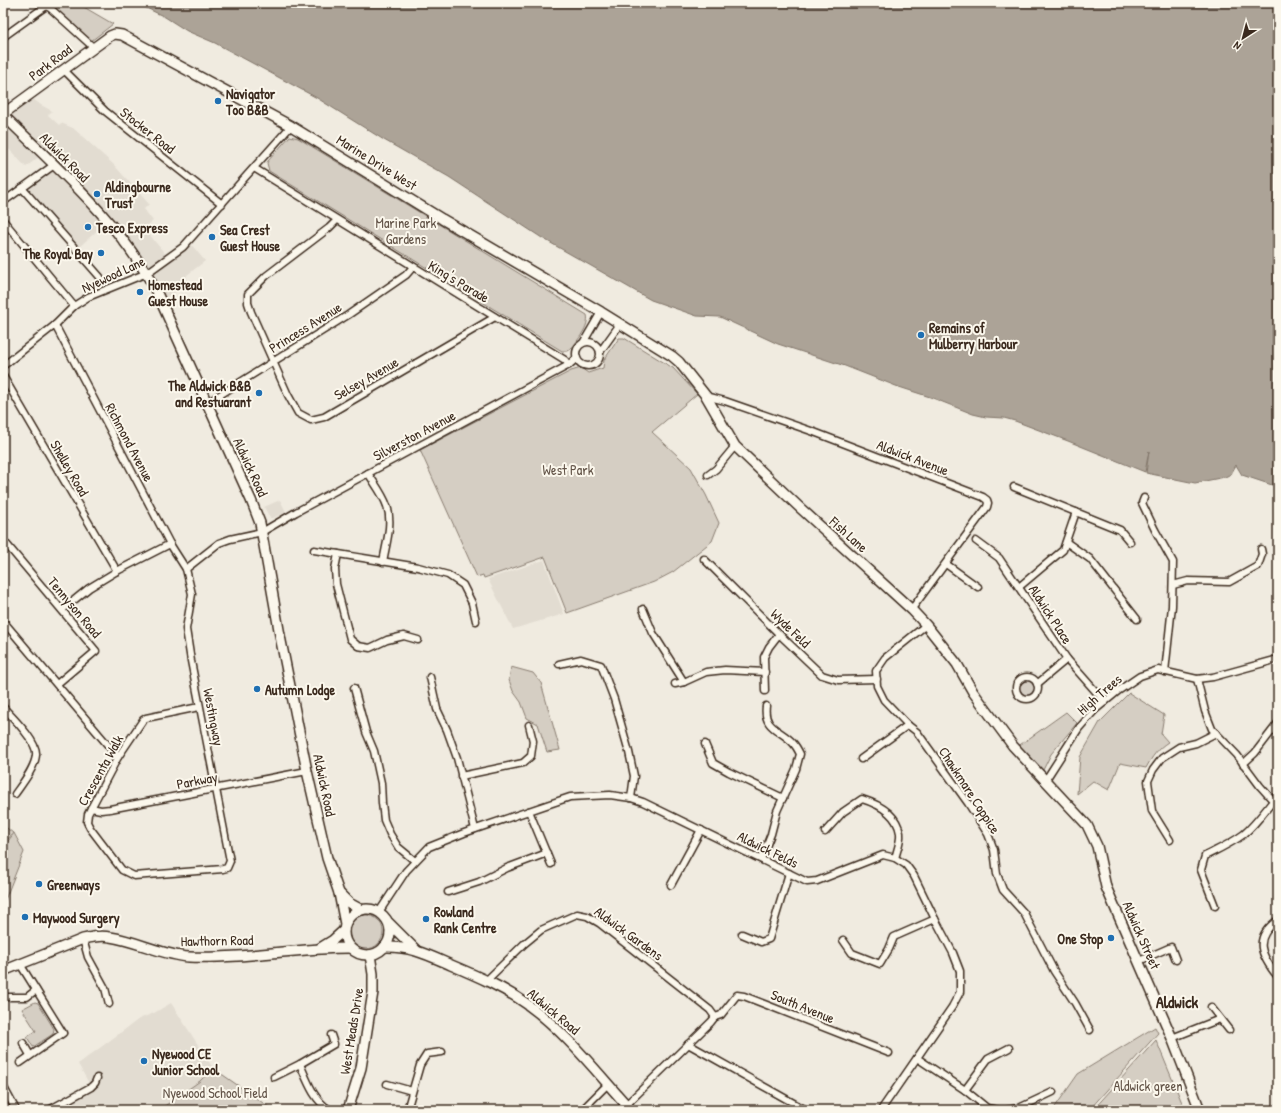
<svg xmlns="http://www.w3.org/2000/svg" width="1281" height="1113" font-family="'Patrick Hand',sans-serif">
	<rect width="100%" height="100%" fill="#f0ebe0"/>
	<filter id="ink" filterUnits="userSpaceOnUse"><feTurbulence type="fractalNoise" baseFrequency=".025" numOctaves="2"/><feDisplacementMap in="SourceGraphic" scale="8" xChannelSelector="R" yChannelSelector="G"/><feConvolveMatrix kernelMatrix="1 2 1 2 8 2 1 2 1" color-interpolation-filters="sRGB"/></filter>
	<g filter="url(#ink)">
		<g fill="#e2dcd1">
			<polygon points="33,99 41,105 52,111 48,115 59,125 61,123 73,128 114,165 149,204 144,209 153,221 144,228 170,260 183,251 190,243 205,261 187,275 183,288 166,297 150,269 111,218 78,248 26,189 54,170 40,156 26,167 3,143 3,119"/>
			<polygon points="280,500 286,512 273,518 270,518 264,507"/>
			<polygon points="544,560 564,614 513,629 488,579"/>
			<polygon points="171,1003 213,1068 274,1110 72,1110 66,1098 90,1085 78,1064 139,1019 154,1013"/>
		</g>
		<g fill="#d5cec3" stroke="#887c70">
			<polygon points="49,3 77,3 113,24 91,41"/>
			<path d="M 290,136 L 298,138 L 587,315 C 590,326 577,341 571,349 L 568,351 L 562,351 L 269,171 L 267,163 L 268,161 Z"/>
			<polygon points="619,338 624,338 673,368 697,394 652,432 691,468 706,495 719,523 712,541 673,572 654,582 567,613 545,557 484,578 483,575 477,577 420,450 571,371 581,368 588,373 603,368 604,360"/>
			<polygon points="511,667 533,673 541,683 560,750 547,752 538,724 527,718 521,702 513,691 509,680"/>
			<circle cx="1027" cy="688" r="9"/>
			<path d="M 1129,693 L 1164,715 L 1161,734 L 1168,742 C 1157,749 1152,757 1146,768 L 1120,763 L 1109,790 L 1093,781 L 1077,794 L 1080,757 L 1100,722 Z"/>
			<polygon points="1066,712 1077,723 1051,754 1042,772 1017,747"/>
			<polygon points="3,825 13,833 3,845"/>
			<polygon points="14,833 24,852 3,905 3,848"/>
			<circle cx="366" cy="932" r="17"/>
			<polygon points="35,1002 38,1003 54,1029 53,1034 33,1047 27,1037 36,1031 22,1009"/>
			<polygon points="1155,1027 1158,1033 1089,1110 1053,1110 1078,1074"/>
			<polygon points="1156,1040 1185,1110 1093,1110"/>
			<polygon points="213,1068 273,1110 159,1110 200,1081"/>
		</g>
		<polygon fill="#aca397" stroke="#7f7367" points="136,3 1278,3 1278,487 1242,475 1236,465 1231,474 1225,477 1195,483 1146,473 1149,451 1145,472 1068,441 1015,421 1004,418 986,417 973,414 930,397 896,386 845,366 778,344 720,317 697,316 651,300 542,238 449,177 384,140 317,98 215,43 187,31 165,17"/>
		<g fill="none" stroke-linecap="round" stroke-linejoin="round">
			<defs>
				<g id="street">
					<polyline points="3,37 46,6 50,8 93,47"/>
					<polyline points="64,70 105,111 222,204"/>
					<polyline points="254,168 565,360 569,365"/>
					<polyline points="22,188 100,277"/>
					<polyline points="3,202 54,165"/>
					<polyline points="3,220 74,306"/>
					<polyline points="337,220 329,228 266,276 248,294 248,303 251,312 288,395 298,413 311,420 324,417 495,317"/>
					<polyline points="55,325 170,544 186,569 192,594 186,629 191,661 230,861 227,868 223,869 134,876 122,870 90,828 87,822 88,814 118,757 143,720 146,718 199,707"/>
					<circle cx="588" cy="354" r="12"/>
					<polyline points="583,343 601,312"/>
					<polyline points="600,352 620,324"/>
					<polyline points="3,366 55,325 74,306 88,297 147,273 183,247 291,126"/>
					<polyline points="3,376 117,571"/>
					<polyline points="706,396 725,401 814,432 983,497 987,500 988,503 987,507 914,606"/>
					<polyline points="207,403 348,315 406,275 413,267"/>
					<path d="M 368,473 C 374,483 383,494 387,506 C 393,523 386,544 383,562"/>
					<polyline points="708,475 716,469 735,446"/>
					<polyline points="1014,487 1120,530 1130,542"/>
					<polyline points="1144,498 1142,503 1155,530 1173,562 1172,606 1165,672"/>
					<polyline points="3,540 96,651 57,684"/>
					<polyline points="976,541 999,558 1067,659 1105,702"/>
					<polyline points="1066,542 1090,559 1137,619"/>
					<polyline points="314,550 418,567 448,575 463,585 472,603 476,621"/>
					<polyline points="338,554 335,569 336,584 350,639 358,646 370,648 387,640 404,636 418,640"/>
					<polyline points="704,559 779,634 822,675 838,680 877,679"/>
					<polyline points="946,564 978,587"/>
					<polyline points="186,569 219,543 230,539 262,532 296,512 569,365 577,358"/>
					<polyline points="1173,585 1188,581 1229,582 1258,566 1262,554 1261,549"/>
					<polyline points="1019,587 1063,550 1076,512"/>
					<polyline points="643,609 653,633 684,682 706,672 725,670 765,672"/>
					<polyline points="62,610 89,588 117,571 170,544"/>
					<polyline points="3,621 118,757"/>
					<polyline points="926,625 885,658 876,671 877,686 884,700 908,725 917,732 968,803 988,834 994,850 997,874 1003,890 1024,913 1054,971 1075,1003 1090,1030"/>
					<polyline points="559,664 581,659 601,665 614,699 629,752 634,776 631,798"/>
					<circle cx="1027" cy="688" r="11"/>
					<polyline points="430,677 437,709 447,730 457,758 475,829"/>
					<polyline points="1197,679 1205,711 1212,729 1237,755 1260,786 1278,806"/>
					<polyline points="675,684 684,682"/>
					<polyline points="1037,684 1067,659"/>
					<polyline points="354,688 366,732 374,751 381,783 382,803 384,820 390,834 398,847 415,861"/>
					<polyline points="765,691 764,657 769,647 779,634"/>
					<path d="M 3,707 C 12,717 38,742 36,755 C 35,768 22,784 15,794"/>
					<polyline points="705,744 713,763 729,772 783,798"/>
					<polyline points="861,759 908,725"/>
					<polyline points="1243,764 1255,753 1278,723"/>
					<polyline points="461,776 523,763 531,756 533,741 529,725"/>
					<polyline points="1045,781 1079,728 1095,710 1118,691 1140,676 1158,670 1197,679 1213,677 1278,659"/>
					<polyline points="91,808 101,810 110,809 307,771"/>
					<polyline points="529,811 551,864"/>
					<path d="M 825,832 L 843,812 L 862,799 C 878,804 897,814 900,833 C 901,841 897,851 895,858"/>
					<polyline points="1170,840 1152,811 1148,781 1153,770 1162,758 1179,747 1196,743 1216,733"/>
					<path d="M 761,859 L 771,834 L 777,811 L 796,769 L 800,754 C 798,750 796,746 793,743 C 780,729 763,729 766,706"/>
					<polyline points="671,885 701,830"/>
					<polyline points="448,892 479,882 507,868 547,853"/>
					<path d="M 1215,906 L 1201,870 L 1205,856 C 1219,849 1232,843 1244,834 C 1255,825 1264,812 1273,801"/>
					<polyline points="379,912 406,871 429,847 464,833 570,797 610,795 631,798 643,802 807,882 817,881 883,855 895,858 906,865 914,876 935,919 953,953 960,971 960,992 952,1007 881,1110"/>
					<path d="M 1278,920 C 1252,938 1261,956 1278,977"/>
					<polyline points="742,934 761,942 769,939 789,873"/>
					<polyline points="83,939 88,957 105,988 109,1004"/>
					<polyline points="843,940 852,953 880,964 889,949 894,937 935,919"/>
					<polyline points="1139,961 1171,947 1176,960"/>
					<polyline points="20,964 63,1033 20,1063"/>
					<polyline points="487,980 524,944 541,930 577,914 587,916 599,923 710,1010 715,1017"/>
					<polyline points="3,997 27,997 36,990"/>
					<polyline points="1211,1007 1229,1030"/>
					<polyline points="715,1017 721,1015 737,995 744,996 889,1053"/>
					<polyline points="1172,1038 1220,1019"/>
					<polyline points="23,1043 30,1055"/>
					<polyline points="688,1044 806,1110"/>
					<polyline points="917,1058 965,1090 987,1108 997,1110"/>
					<path d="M 300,1064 C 307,1080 314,1101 330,1110"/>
					<polyline points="274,1077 300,1064 334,1044 331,1035"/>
					<polyline points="387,1084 412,1091"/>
					<polyline points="3,1086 16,1110"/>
					<polyline points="965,1090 988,1059 1009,1048"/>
					<polyline points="626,1105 711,1022 715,1017"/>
					<polyline points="49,1110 91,1087 95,1083 97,1078"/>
					<polyline points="407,1110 420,1065 427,1054 442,1052"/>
					<polyline points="582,1110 608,1084"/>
					<polyline points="1008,1110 1019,1108 1053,1092"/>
				</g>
				<g id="secondary">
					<polyline points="3,114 110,36 115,34 122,35 291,126 442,219 601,312 672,356 679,362 706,396 735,446 798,506 912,610 926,625 957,664 973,692 1013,746 1087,825 1097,846 1106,887 1172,1038 1200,1110"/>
					<path d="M 3,115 C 59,170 121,223 157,293 L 251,500 L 260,523 L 281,641 L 307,771 L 327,858 L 339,893 L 345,924"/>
					<polyline points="339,893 349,903 362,910"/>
					<circle cx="367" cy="932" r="23"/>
					<polyline points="389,923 416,950"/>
					<path d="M 384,947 C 411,946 428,955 451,965 C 477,976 503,987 527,1004 C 567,1033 598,1074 631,1110"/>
					<polyline points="320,948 333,940 344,930"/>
					<path d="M 3,971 L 83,939 C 92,937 101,935 110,937 C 137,941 162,955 189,957 C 205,958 222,957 238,956 C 275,953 313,948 350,948"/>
					<polyline points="348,1110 361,1068 373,992 373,974 370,955"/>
				</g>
			</defs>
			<use href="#street" stroke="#3b2a1e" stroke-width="9"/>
			<use href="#secondary" stroke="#3b2a1e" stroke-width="12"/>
			<use href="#street" stroke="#fbf7ec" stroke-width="6"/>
			<use href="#secondary" stroke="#fbf7ec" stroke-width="9"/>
		</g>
	</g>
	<g fill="#1f6fb2" stroke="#fbf7ec" stroke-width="1.5">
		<circle cx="218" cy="101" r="4"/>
		<circle cx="97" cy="194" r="4"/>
		<circle cx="88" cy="227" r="4"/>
		<circle cx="212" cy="237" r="4"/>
		<circle cx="101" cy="253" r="4"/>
		<circle cx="140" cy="292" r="4"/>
		<circle cx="921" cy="335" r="4"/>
		<circle cx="259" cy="393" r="4"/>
		<circle cx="257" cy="689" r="4"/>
		<circle cx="39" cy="884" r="4"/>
		<circle cx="25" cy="917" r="4"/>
		<circle cx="426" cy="919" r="4"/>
		<circle cx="1111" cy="938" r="4"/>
		<circle cx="144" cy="1061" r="4"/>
	</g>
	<g text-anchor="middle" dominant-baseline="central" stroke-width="4" stroke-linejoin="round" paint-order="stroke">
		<g font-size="14" fill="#3b2a1e" stroke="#fbf7ec">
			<text transform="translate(50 62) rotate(-37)">Park Road</text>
			<text transform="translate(148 130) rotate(38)">Stocker Road</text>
			<text transform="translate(65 157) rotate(45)">Aldwick Road</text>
			<text transform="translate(377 162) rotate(32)">Marine Drive West</text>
			<text transform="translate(113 274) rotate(-25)">Nyewood Lane</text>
			<text transform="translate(459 281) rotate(31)">King's Parade</text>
			<text transform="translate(305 327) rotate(-32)">Princess Avenue</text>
			<text transform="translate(366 378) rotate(-30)">Selsey Avenue</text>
			<text transform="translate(414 435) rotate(-28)">Silverston Avenue</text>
			<text transform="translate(130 442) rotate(62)">Richmond Avenue</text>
			<text transform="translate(913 457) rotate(21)">Aldwick Avenue</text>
			<text transform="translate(251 467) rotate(65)">Aldwick Road</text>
			<text transform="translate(70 468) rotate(60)">Shelley Road</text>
			<text transform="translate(849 534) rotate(42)">Fish Lane</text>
			<text transform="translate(75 607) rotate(50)">Tennyson Road</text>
			<text transform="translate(1051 614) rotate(57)">Aldwick Place</text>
			<text transform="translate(791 628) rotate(44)">Wyde Feld</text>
			<text transform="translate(1099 694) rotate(-41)">High Trees</text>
			<text transform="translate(214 717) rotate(79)">Westingway</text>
			<text transform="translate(100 770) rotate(-61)">Crescenta Walk</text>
			<text transform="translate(197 780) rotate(-11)">Parkway</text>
			<text transform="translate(325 785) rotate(78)">Aldwick Road</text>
			<text transform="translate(970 790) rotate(57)">Chawkmare Coppice</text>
			<text transform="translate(768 849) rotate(26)">Aldwick Felds</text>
			<text transform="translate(629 933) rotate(36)">Aldwick Gardens</text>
			<text transform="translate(1142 935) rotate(66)">Aldwick Street</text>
			<text transform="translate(217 940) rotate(-1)">Hawthorn Road</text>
			<text transform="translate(803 1006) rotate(22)">South Avenue</text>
			<text transform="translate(554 1011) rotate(40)">Aldwick Road</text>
			<text transform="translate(351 1031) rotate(-81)">West Meads Drive</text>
		</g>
		<g font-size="14" font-weight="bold" fill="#3b2a1e" stroke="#fbf7ec" text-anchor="start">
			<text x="226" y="93">Navigator<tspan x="226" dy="16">Too B&amp;B</tspan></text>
			<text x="105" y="186">Aldingbourne<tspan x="105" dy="16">Trust</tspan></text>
			<text x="96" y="227">Tesco Express</text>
			<text x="220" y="229">Sea Crest<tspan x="220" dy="16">Guest House</tspan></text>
			<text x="93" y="253" text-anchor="end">The Royal Bay</text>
			<text x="148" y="284">Homestead<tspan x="148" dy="16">Guest House</tspan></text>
			<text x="929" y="327">Remains of<tspan x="929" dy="16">Mulberry Harbour</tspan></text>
			<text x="251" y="385" text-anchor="end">The Aldwick B&amp;B<tspan x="251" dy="16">and Restuarant</tspan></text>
			<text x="265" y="689">Autumn Lodge</text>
			<text x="47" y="884">Greenways</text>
			<text x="434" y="911">Rowland<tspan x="434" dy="16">Rank Centre</tspan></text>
			<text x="33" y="917">Maywood Surgery</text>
			<text x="1103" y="938" text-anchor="end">One Stop</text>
			<text x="152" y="1053">Nyewood CE<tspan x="152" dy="16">Junior School</tspan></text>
		</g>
		<g font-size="14" fill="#625347" stroke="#fbf7ec">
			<text x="406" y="222">Marine Park<tspan x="406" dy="16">Gardens</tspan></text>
			<text x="568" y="469">West Park</text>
			<text x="1148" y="1085">Aldwick green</text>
			<text x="215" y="1092">Nyewood School Field</text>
		</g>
		<g font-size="16" font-weight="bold" fill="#3b2a1e" stroke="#fbf7ec">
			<text x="1177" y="1002">Aldwick</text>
		</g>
	</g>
	<rect width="1281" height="1113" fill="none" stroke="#fbf7ec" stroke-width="16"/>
	<rect x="8" y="8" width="1265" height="1097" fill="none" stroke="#3b2a1e" stroke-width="1.5" filter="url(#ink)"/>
	<g transform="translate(1243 38) rotate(216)" stroke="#fbf7ec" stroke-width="3" paint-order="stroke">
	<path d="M0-3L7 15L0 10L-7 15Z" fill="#3b2a1e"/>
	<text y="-6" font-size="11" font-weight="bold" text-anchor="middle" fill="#3b2a1e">N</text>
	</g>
</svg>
